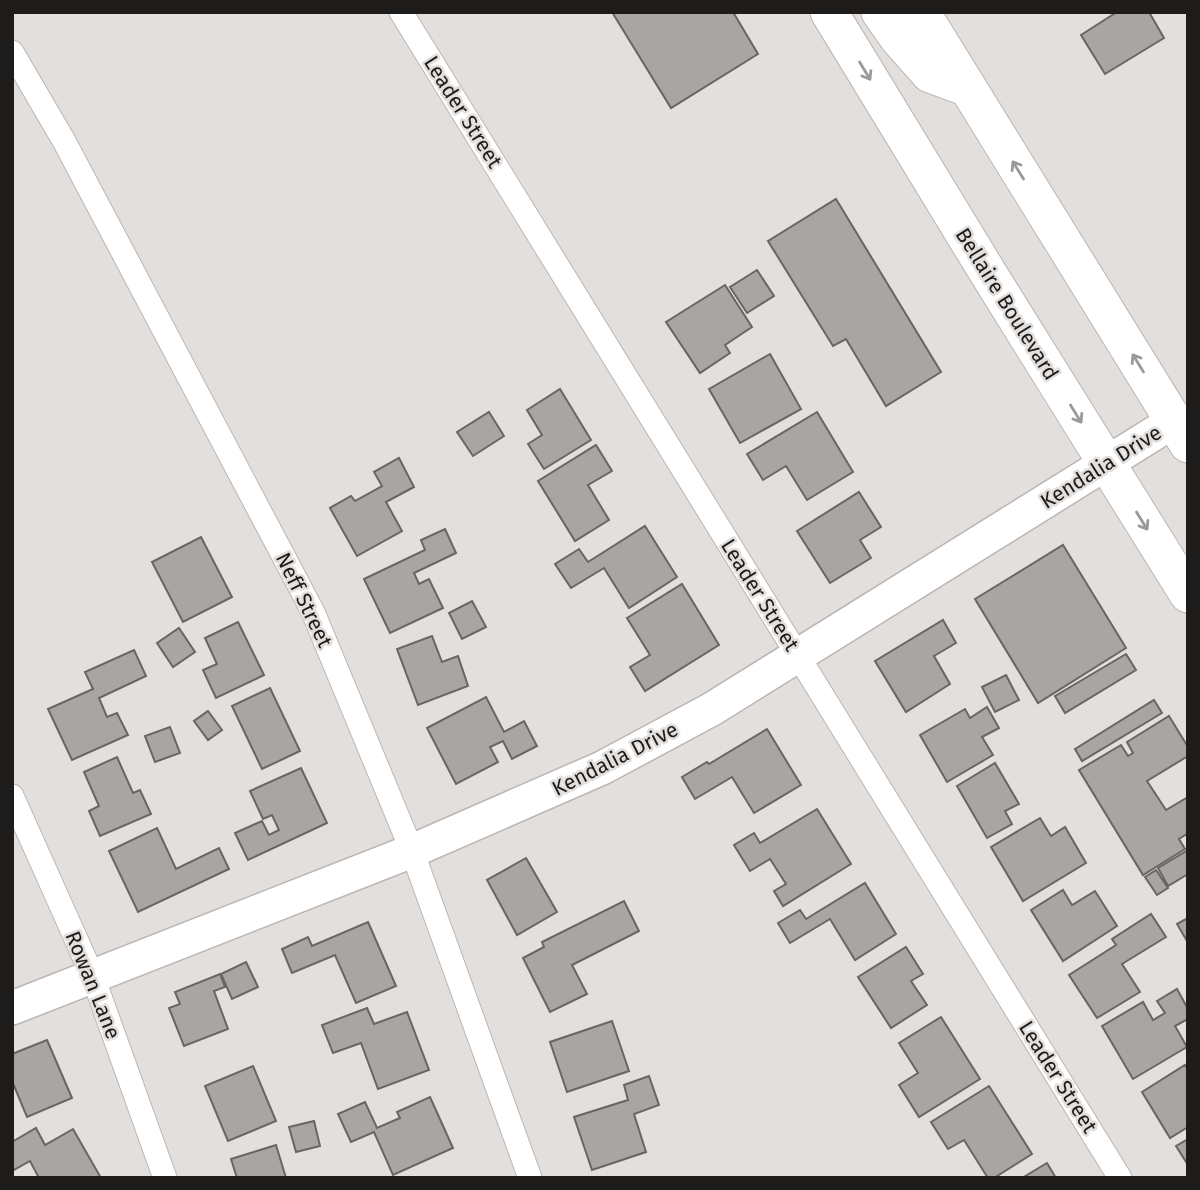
<svg xmlns="http://www.w3.org/2000/svg" width="1200" height="1190" font-family="'Fira Sans',sans-serif">
	<rect width="100%" height="100%" fill="#e3dfdc"/>
	<g fill="#a9a5a2" stroke="#696562" stroke-width="2">
		<polygon points="612,12 733,12 758,54 671,108"/>
		<polygon points="1117,12 1149,12 1164,38 1105,74 1081,35"/>
		<polygon points="836,199 941,372 886,406 846,339 833,346 768,241"/>
		<polygon points="757,270 774,296 747,313 730,287"/>
		<polygon points="725,285 752,327 725,345 730,353 700,373 666,322"/>
		<polygon points="770,354 801,409 740,443 709,389"/>
		<polygon points="560,389 591,440 544,469 528,444 542,435 527,410"/>
		<polygon points="489,412 504,436 473,456 457,432"/>
		<polygon points="817,412 853,472 807,500 786,466 763,480 747,454"/>
		<polygon points="596,445 612,471 588,485 609,520 575,541 538,481"/>
		<polygon points="399,458 414,487 386,502 402,531 357,556 330,508 351,496 355,501 382,486 374,472"/>
		<polygon points="859,492 881,527 860,540 871,558 830,583 797,531"/>
		<polygon points="645,526 677,577 629,608 604,568 571,588 555,564 579,549 588,562"/>
		<polygon points="445,529 456,553 414,573 419,584 429,579 443,608 390,633 364,579 425,550 421,540"/>
		<polygon points="201,537 232,597 183,622 152,562"/>
		<polygon points="1063,545 1126,648 1038,703 975,599"/>
		<polygon points="682,584 719,645 645,691 630,667 650,655 627,618"/>
		<polygon points="472,601 486,627 462,639 449,613"/>
		<polygon points="943,620 956,643 934,656 950,684 906,712 875,661"/>
		<polygon points="238,622 264,675 216,698 203,670 217,664 205,638"/>
		<polygon points="179,628 195,652 173,667 157,643"/>
		<polygon points="432,636 442,662 458,656 468,686 418,705 397,649"/>
		<polygon points="134,650 146,676 99,698 107,717 117,713 128,735 72,760 48,709 93,689 85,672"/>
		<polygon points="1126,654 1136,670 1065,713 1055,696"/>
		<polygon points="1006,675 1019,700 995,712 982,687"/>
		<polygon points="270,688 300,751 262,769 232,706"/>
		<polygon points="486,697 504,732 524,721 537,746 512,759 503,741 490,747 498,762 456,784 427,728"/>
		<polygon points="1154,700 1162,713 1082,761 1075,749"/>
		<polygon points="987,707 999,728 982,737 993,755 947,782 920,735 965,709 970,718"/>
		<polygon points="208,711 222,730 208,740 194,721"/>
		<polygon points="1169,716 1188,747 1188,756 1147,781 1166,810 1188,797 1188,836 1187,834 1179,839 1185,849 1143,875 1079,770 1121,745 1128,756 1133,753 1127,742"/>
		<polygon points="170,727 180,753 155,762 145,736"/>
		<polygon points="767,729 801,785 754,813 732,777 695,799 682,777 707,762 709,764"/>
		<polygon points="117,757 133,793 140,790 151,814 100,836 89,811 99,806 84,772"/>
		<polygon points="995,763 1019,804 1005,811 1012,824 987,838 957,786"/>
		<polygon points="301,768 327,823 248,860 235,833 262,821 269,835 279,830 272,815 263,819 250,791"/>
		<polygon points="817,809 851,864 783,906 774,891 786,884 770,859 750,871 734,845 754,833 760,843"/>
		<polygon points="1040,818 1051,836 1065,827 1086,863 1023,901 991,847"/>
		<polygon points="157,828 176,869 219,848 229,869 138,912 109,851"/>
		<polygon points="1188,850 1188,874 1168,886 1158,868"/>
		<polygon points="526,858 557,912 517,935 487,880"/>
		<polygon points="1156,870 1168,888 1157,895 1145,877"/>
		<polygon points="865,883 896,934 855,960 830,919 790,943 778,923 800,910 806,919"/>
		<polygon points="1063,890 1072,905 1095,891 1117,926 1063,961 1031,910"/>
		<polygon points="624,901 639,931 572,965 587,994 550,1012 523,958 544,947 542,942"/>
		<polygon points="1151,914 1166,937 1122,964 1140,992 1097,1018 1069,975 1116,945 1112,939"/>
		<polygon points="1188,918 1188,941 1187,941 1177,924"/>
		<polygon points="368,922 396,986 356,1003 335,955 292,973 282,949 308,937 312,946"/>
		<polygon points="906,947 923,974 911,981 927,1005 891,1028 858,977"/>
		<polygon points="246,962 258,987 232,999 221,974"/>
		<polygon points="220,974 225,987 214,991 228,1029 184,1046 169,1008 180,1004 175,992"/>
		<polygon points="1177,989 1188,1009 1188,1019 1175,1026 1187,1047 1133,1079 1102,1026 1143,1002 1153,1020 1165,1013 1157,1001"/>
		<polygon points="367,1008 374,1024 407,1012 429,1070 378,1089 361,1043 333,1053 322,1025"/>
		<polygon points="941,1017 980,1079 919,1117 899,1085 918,1073 899,1043"/>
		<polygon points="612,1021 629,1071 567,1092 550,1042"/>
		<polygon points="47,1040 72,1098 27,1117 12,1081 12,1054"/>
		<polygon points="1185,1065 1188,1070 1188,1127 1170,1138 1142,1092"/>
		<polygon points="253,1066 276,1121 228,1141 205,1086"/>
		<polygon points="649,1076 659,1105 634,1114 646,1152 592,1170 574,1117 628,1100 624,1085"/>
		<polygon points="989,1086 1032,1154 994,1178 988,1178 964,1140 948,1149 931,1122"/>
		<polygon points="430,1097 453,1148 393,1175 374,1132 351,1142 338,1114 365,1102 377,1128 400,1118 397,1112"/>
		<polygon points="314,1121 320,1146 296,1152 289,1127"/>
		<polygon points="36,1128 45,1145 73,1129 101,1178 39,1178 30,1161 12,1171 12,1142"/>
		<polygon points="1188,1139 1188,1165 1176,1146"/>
		<polygon points="276,1145 286,1178 237,1178 231,1159"/>
		<polygon points="1047,1163 1056,1178 1022,1178"/>
	</g>
	<g fill="none" stroke-linecap="round" stroke-linejoin="round">
		<defs>
			<g id="street">
				<polyline points="401,12 1120,1178"/>
				<polyline points="12,52 64,141 313,612 412,851 530,1178"/>
				<polyline points="12,796 93,977 165,1178"/>
			</g>
			<polyline id="secondary" points="12,1008 412,851 602,768 712,709 1174,421"/>
			<g id="primary">
				<polyline points="829,12 988,273 1188,594"/>
				<polyline points="880,12 899,39 930,74 968,88"/>
				<polyline points="921,12 1188,444"/>
			</g>
		</defs>
		<use href="#street" stroke="#bbb6b4" stroke-width="25"/>
		<use href="#secondary" stroke="#bbb6b4" stroke-width="36"/>
		<use href="#primary" stroke="#bbb6b4" stroke-width="39"/>
		<use href="#street" stroke="#fff" stroke-width="23"/>
		<use href="#secondary" stroke="#fff" stroke-width="33"/>
		<use href="#primary" stroke="#fff" stroke-width="37"/>
	</g>
	<defs><path id="oneway-shaft" d="M-6 0H5M1.5-3L5.5 0L1.5 3" fill="none" stroke-width="1.6" stroke-linecap="round" stroke-linejoin="round" transform="scale(1.75)"/></defs>
	<g stroke="#999998">
		<use href="#oneway-shaft" transform="translate(865 71) rotate(59)"/>
		<use href="#oneway-shaft" transform="translate(1018 170) rotate(-122)"/>
		<use href="#oneway-shaft" transform="translate(1138 363) rotate(-122)"/>
		<use href="#oneway-shaft" transform="translate(1076 414) rotate(58)"/>
		<use href="#oneway-shaft" transform="translate(1142 521) rotate(58)"/>
	</g>
	<g text-anchor="middle" dominant-baseline="central" stroke-width="5" stroke-linejoin="round" paint-order="stroke">
		<g font-size="21" fill="#1d1c1b" stroke="#e3dfdc">
			<text transform="translate(463 112) rotate(58)">Leader Street</text>
			<text transform="translate(1007 304) rotate(58)">Bellaire Boulevard</text>
			<text transform="translate(1101 467) rotate(-32)">Kendalia Drive</text>
			<text transform="translate(760 595) rotate(58)">Leader Street</text>
			<text transform="translate(304 600) rotate(64)">Neff Street</text>
			<text transform="translate(615 759) rotate(-27)">Kendalia Drive</text>
			<text transform="translate(93 985) rotate(68)">Rowan Lane</text>
			<text transform="translate(1058 1077) rotate(58)">Leader Street</text>
		</g>
	</g>
	<rect width="1200" height="1190" fill="none" stroke="#1d1c1b" stroke-width="28"/>
</svg>
